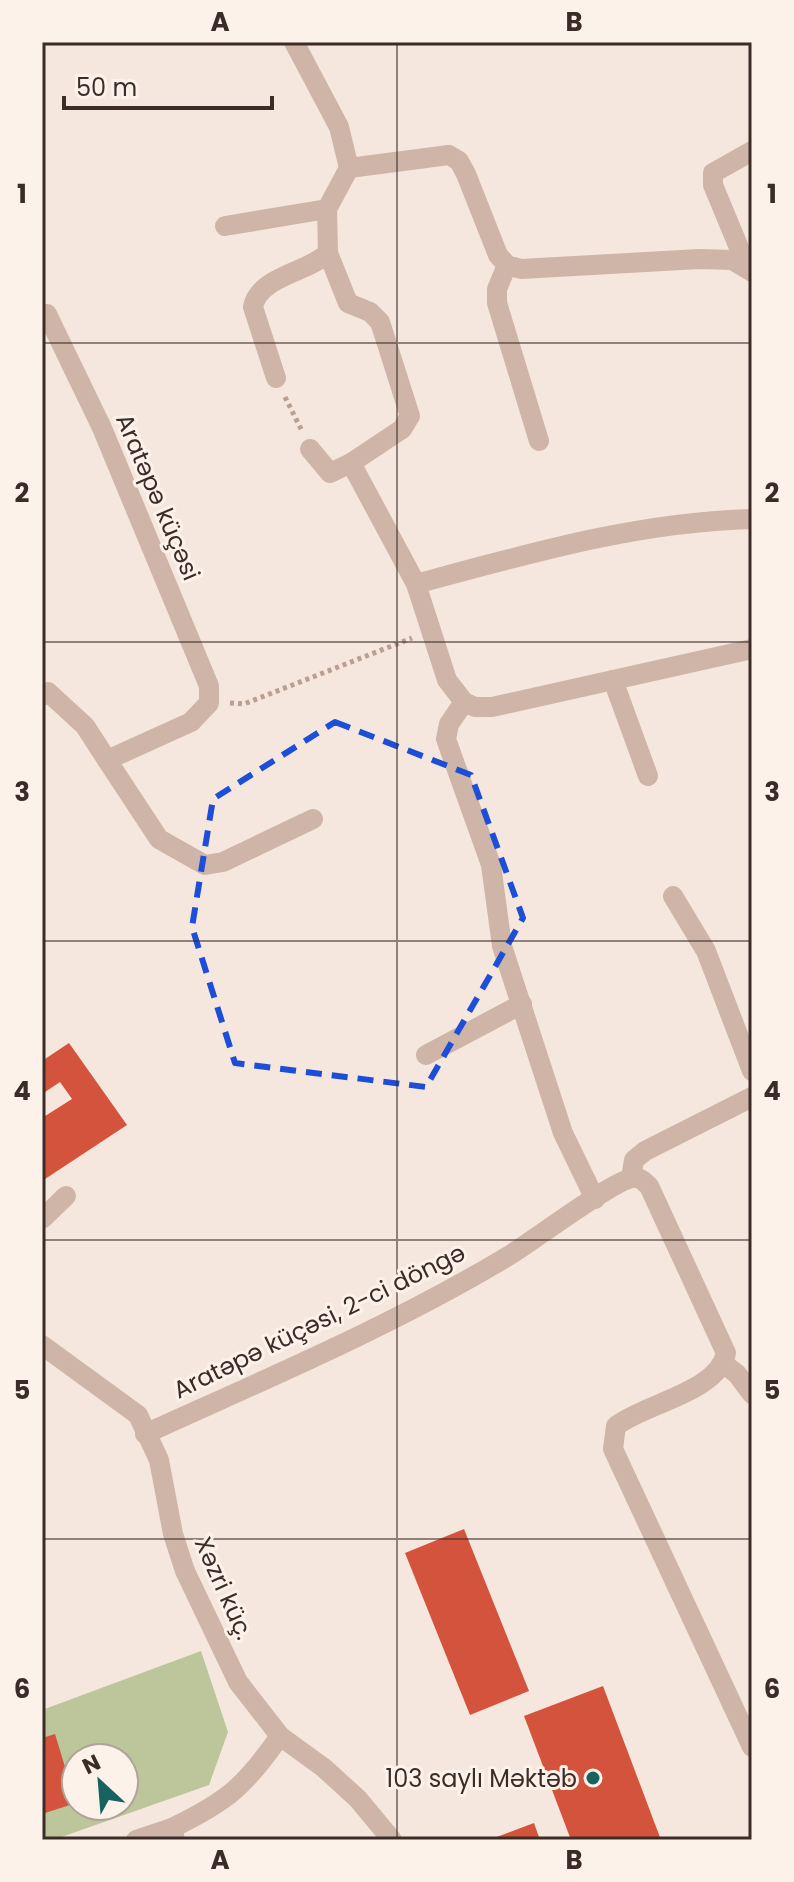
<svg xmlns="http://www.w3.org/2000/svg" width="794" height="1882" font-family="Poppins,sans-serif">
	<rect width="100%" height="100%" fill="#f5e7dd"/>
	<path fill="#bcc69a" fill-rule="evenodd" d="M 201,1651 L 228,1732 L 209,1785 L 53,1840 L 42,1840 L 42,1710 ZM 76,1758 L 124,1758 L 124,1806 L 76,1806 Z"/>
	<g fill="#d4533c">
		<polygon points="69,1043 127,1125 42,1181 42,1118 72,1099 60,1082 42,1094 42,1061"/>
		<polygon points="464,1529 529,1691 470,1715 405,1553"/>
		<polygon points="603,1686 661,1840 571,1840 524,1716"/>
		<polygon points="55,1734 76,1803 42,1814 42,1738"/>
		<polygon points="534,1823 540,1840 489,1840"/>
	</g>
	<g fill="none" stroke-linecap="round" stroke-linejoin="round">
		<g stroke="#bb9f91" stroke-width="5" stroke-dasharray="4 4" stroke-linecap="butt">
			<polyline points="285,397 302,431"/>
			<polyline points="230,703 244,704 412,638"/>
		</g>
		<g stroke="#cfb5a7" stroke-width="20">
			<polyline points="294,42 339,127 349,168 449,155 459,161 466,174 498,255 507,265 521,269 699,259 732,260 752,272"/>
			<polyline points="225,226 327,209"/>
			<polyline points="328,253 348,303 370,312 380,322 410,416 402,429 351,463"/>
			<polyline points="507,265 497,289 497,303 539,441"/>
			<polyline points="747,267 713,185 713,173 752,151"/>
			<path d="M 276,378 L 253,307 C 259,276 307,273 328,253 L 327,209 L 349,168"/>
			<polyline points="310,449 330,473 351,463 416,584 447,680 464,702 449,724 446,739 491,865 502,946 563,1133 595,1199"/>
			<path d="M 416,584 C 527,554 637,522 752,519"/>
			<polyline points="613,680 648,776"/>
			<polyline points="42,696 48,692 85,726 107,760 191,722 209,703 209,686 102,428 47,314"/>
			<polyline points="464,702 475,707 492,707 752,649"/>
			<polyline points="107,760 159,839 205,865 223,862 313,819"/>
			<polyline points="673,896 706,951 752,1071"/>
			<polyline points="426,1055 522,1004"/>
			<polyline points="631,1178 634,1160 645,1151 752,1097"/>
			<polyline points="42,1219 66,1196"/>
			<polyline points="42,1345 138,1415 159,1460 173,1534 185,1571 238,1682 280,1736 324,1768 358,1799 392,1840"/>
			<polyline points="724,1364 737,1374 752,1394"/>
			<path d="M 145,1434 C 268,1378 394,1325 510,1255 C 533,1241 615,1179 633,1178 C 641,1177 644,1182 649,1186 L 726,1353 C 718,1392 646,1403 616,1426 L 613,1449 L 752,1747"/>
			<polyline points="136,1840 172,1828"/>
			<path d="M 175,1840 L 172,1828 C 228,1801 245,1786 280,1736"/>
		</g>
	</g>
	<path fill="none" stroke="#1d4ed8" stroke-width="6" stroke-dasharray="16 10" stroke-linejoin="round" d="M 335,722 L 471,775 L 523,918 L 426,1087 L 235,1063 L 192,927 L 213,799 Z"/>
	<path fill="none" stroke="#3b2c28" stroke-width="2" stroke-opacity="0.55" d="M 397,42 L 397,1840M 42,343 L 752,343M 42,642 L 752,642M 42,941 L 752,941M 42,1240 L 752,1240M 42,1539 L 752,1539"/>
	<circle fill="#186260" stroke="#fcf2ea" stroke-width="3" cx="593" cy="1778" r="8"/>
	<g text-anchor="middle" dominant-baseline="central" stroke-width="6" stroke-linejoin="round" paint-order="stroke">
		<g font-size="24" fill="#3b2c28" stroke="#fcf2ea">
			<text transform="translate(158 497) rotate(67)">Aratəpə küçəsi</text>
			<text transform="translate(319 1321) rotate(-26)">Aratəpə küçəsi, 2-ci döngə</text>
			<text transform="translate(224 1588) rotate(66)">Xəzri küç.</text>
		</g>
		<g font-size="24" fill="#3b2c28" stroke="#fcf2ea" text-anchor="end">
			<text x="577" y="1778">103 saylı Məktəb</text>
		</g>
	</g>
	<rect width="794" height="1882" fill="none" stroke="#fcf2ea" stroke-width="88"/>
	<g transform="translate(100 1782) rotate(334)"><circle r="38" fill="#fcf2ea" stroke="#afa39c" stroke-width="2"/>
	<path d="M0-6L14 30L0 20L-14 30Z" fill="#186260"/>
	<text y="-12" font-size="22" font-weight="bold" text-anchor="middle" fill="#3b2c28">N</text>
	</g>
	<path d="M64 96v12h208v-12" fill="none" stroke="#3b2c28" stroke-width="4"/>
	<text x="76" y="96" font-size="24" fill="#3b2c28" stroke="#fcf2ea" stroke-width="6" paint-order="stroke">50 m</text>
	<rect x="44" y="44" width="706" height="1794" fill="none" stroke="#3b2c28" stroke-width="3"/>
	<g font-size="26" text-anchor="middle" font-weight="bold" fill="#3b2c28">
		<text x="220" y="31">A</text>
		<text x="574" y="31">B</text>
		<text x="22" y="203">1</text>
		<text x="772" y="203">1</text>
		<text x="22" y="502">2</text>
		<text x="772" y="502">2</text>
		<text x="22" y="801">3</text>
		<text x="772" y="801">3</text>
		<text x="22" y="1100">4</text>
		<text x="772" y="1100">4</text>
		<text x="22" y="1399">5</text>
		<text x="772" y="1399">5</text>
		<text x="22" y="1698">6</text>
		<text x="772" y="1698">6</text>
		<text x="220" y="1869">A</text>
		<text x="574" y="1869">B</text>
	</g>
</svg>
